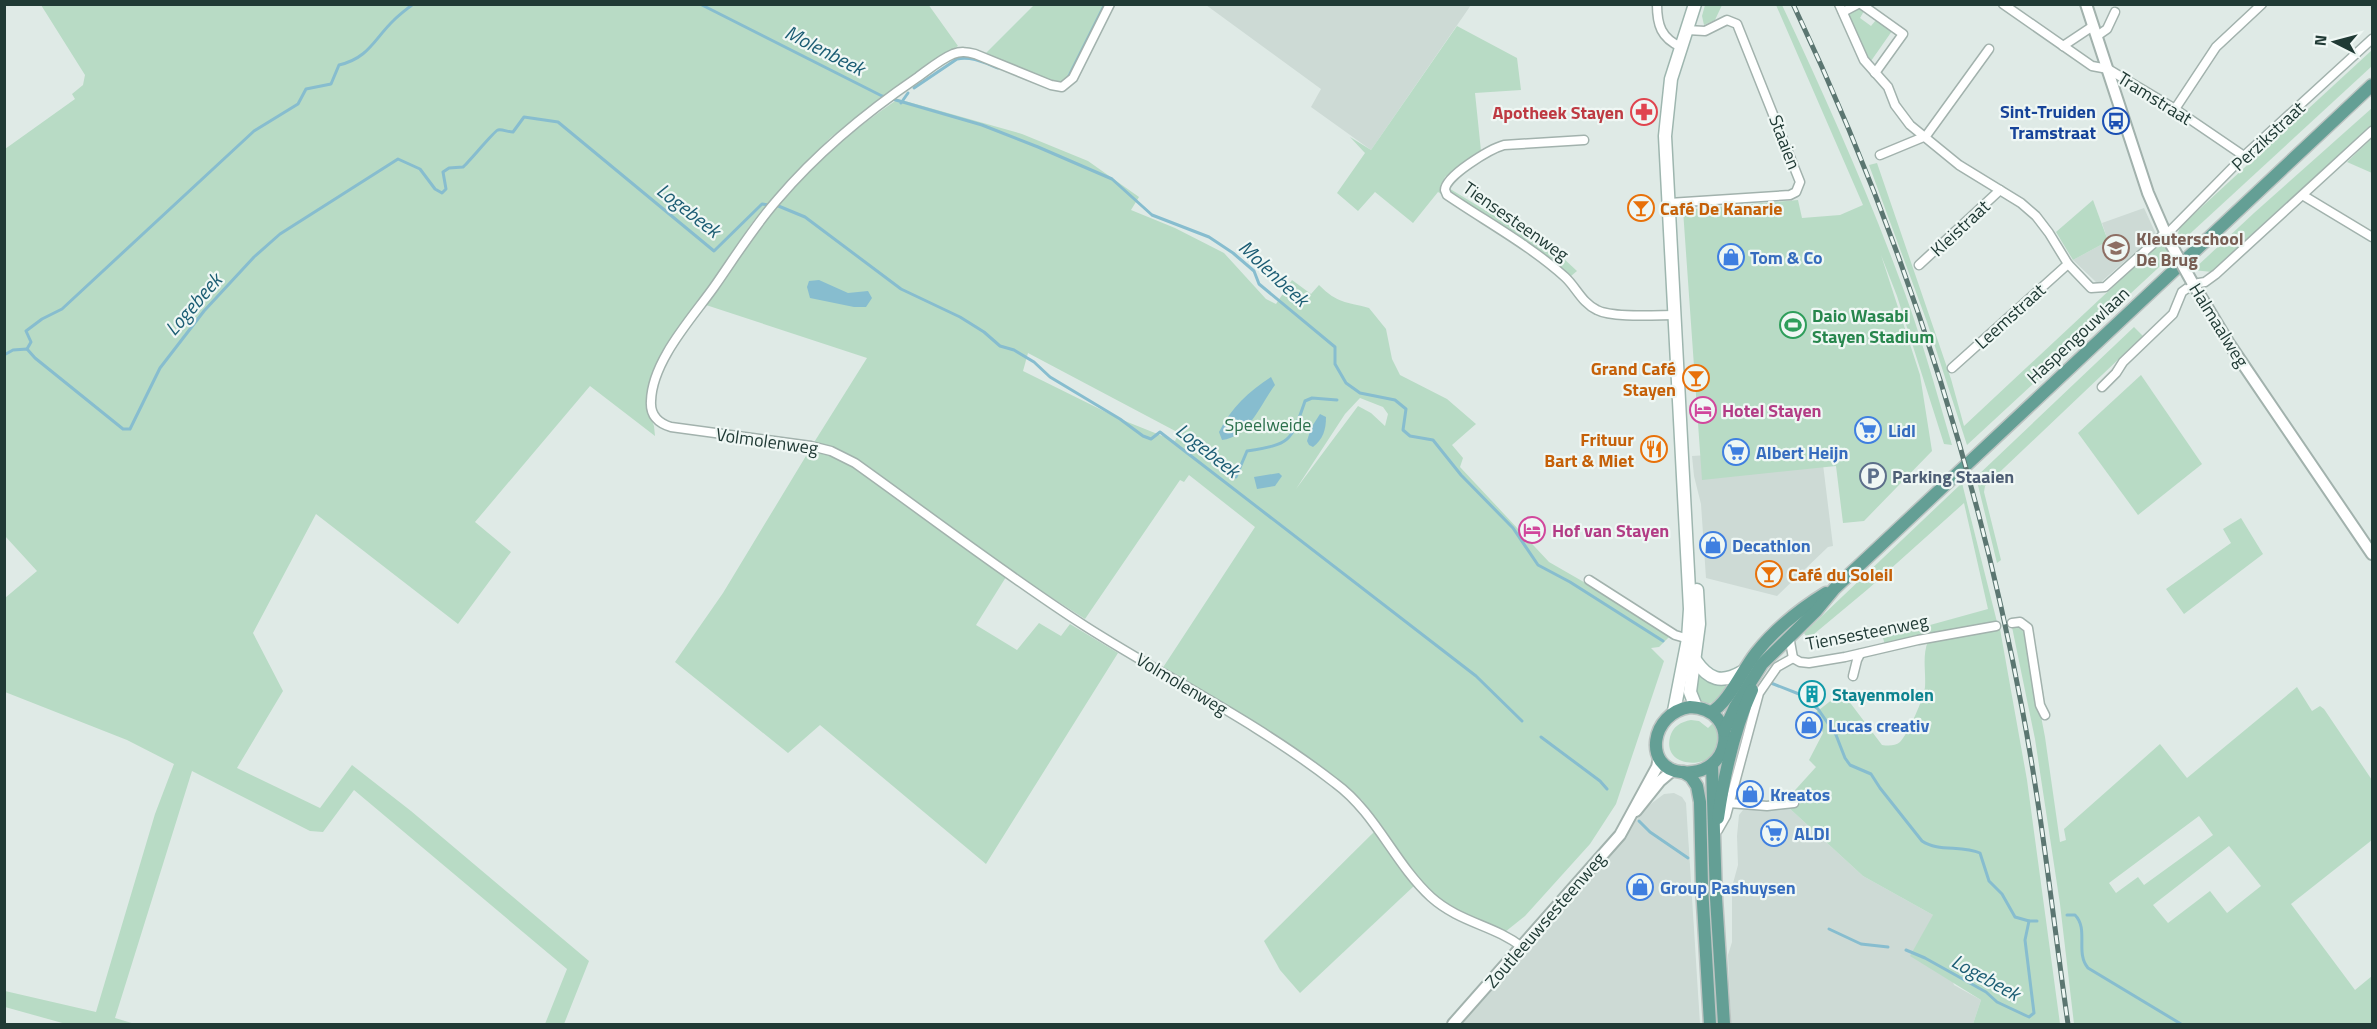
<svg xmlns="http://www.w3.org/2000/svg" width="2377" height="1029" font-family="'Titillium Web',sans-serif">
	<rect width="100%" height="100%" fill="#dfeae6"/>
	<g fill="#cddad5">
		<polygon points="1206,5 1471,5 1371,150 1311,107 1321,89"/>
		<polygon points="2144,208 2156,234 2101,282 2096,282 2073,260 2108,241 2102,223"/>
		<polygon points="1821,448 1833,546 1828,547 1777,596 1706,578 1701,504 1694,476 1692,456"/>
		<polygon points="1674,793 1682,797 1686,803 1700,1024 1462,1024 1648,806 1664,794"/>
		<polygon points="1788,807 1863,876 1933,915 1954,985 1981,1000 1973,1024 1731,1024 1728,955 1732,942 1732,887 1738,865 1737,836 1739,815 1743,810"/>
	</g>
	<g fill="#b8dbc5" fill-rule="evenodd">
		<polygon points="928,4 958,46 896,87 831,137 773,197 752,223 658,361 649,389 648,409 654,426 655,436 590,386 475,522 511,552 458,624 316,514 253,633 283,691 237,768 320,808 352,765 411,811 589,961 564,1024 545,1024 567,969 354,790 323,832 310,831 192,771 115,1018 135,1024 66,1024 5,1007 5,991 96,1012 155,814 174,764 127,740 5,692 5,598 37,571 5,536 5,149 75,99 72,94 83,85 85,75 41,5"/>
		<polygon points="1034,5 1106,5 1067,77 1062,82 1055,82 984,55"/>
		<polygon points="1705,5 1722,5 1715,20 1704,25 1702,16"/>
		<path d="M 1776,5 L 1782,5 C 1823,92 1863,181 1897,272 C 1919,328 1935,387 1952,445 L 1944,444 L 1897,296 L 1881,255 L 1920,375 L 1932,451 L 1864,521 L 1843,523 L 1836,466 L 1702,480 L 1683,210 L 1798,200 L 1802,218 L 1840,215 L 1863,205 Z"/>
		<polygon points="1858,7 1864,11 1860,18 1871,26 1876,20 1892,31 1871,61 1866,58 1848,19 1850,11"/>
		<polygon points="1457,26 1517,58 1521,90 1475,93 1481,151 1445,177 1442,184 1563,258 1577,271 1571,276 1543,256 1438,192 1413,223 1375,192 1358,211 1337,193 1365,153 1350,137 1371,150"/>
		<polygon points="2372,50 2372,66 2181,242 2178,233 2180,227"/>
		<path d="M 898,99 L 1022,134 L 1088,161 L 1139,197 L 1131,210 L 1175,228 L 1224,253 L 1266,299 L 1276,304 L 1292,280 L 1311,294 L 1319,285 C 1338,304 1345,301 1369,308 L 1386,329 L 1392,359 L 1400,375 L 1447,399 L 1476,424 L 1452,445 L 1463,458 L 1460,467 L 1549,562 L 1622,604 L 1667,634 L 1669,637 L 1659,647 L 1651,648 L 1664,661 L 1616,804 L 1590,844 L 1525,916 L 1505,932 L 1458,912 L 1426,889 L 1379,828 L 1362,800 L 1343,785 L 1162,669 L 1255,527 L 1189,475 L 1184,482 L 1180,480 L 1085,619 L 999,564 L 863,464 L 844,453 L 813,444 L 867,358 L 706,305 C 728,274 750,235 774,207 C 810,165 853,130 898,99 ZM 1028,353 L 1179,433 L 1175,441 L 1120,419 L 1023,371 ZM 1360,398 L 1383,407 L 1388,414 L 1385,426 L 1371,413 L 1358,406 L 1296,489 L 1345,414 Z"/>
		<polygon points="2372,108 2372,125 2303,191 2212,272 2193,270 2254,213"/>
		<polygon points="2372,138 2372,173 2347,162"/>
		<polygon points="1877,163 1951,379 1964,426 2162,241 2170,257 1967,445 1927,322 1869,165"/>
		<polygon points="2093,200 2108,241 2073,260 2056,232"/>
		<polygon points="2134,327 2143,336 1985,486 1984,492 2001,560 1997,563 1976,477"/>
		<polygon points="2141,375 2202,464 2138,515 2078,433"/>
		<polygon points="809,451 840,458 858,469 1006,577 976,625 1017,650 1039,623 1061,636 1070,624 1118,653 986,864 820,725 788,753 675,662 723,593"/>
		<polygon points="1962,483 1997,622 1885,645 1883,638 1988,609 1964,503 1868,589 1808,639 1804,633"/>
		<polygon points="2241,518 2263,554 2184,614 2166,589 2231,543 2223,529"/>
		<path d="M 2017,626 L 2025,633 L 2045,737 L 2060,842 L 2066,840 L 2064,829 L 2160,744 L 2187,778 L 2297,687 L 2312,711 L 2320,706 L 2324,709 L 2372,780 L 2372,840 L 2291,904 L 2355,990 L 2372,976 L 2372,1024 L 2074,1024 L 2060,904 L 2035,739 L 2012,627 ZM 2199,816 L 2213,835 L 2144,885 L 2138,877 L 2116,893 L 2109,883 ZM 2229,846 L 2261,886 L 2227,913 L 2210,891 L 2168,923 L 2153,905 Z"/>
		<path d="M 2000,629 L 2027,780 L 2060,1024 L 1973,1024 L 1981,1000 L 1910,956 L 1933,915 L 1863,876 L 1788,807 L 1787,799 L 1816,767 L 1809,760 L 1823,733 L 1815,713 L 1842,692 L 1882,745 C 1889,746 1895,746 1900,742 C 1908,734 1924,698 1925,687 C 1926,670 1922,657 1928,641 Z"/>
		<path d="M 1698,671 L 1728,683 C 1722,694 1717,705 1703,704 L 1696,695 Z"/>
		<path d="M 1691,720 L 1699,721 L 1708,728 L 1713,723 C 1740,769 1660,777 1670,737 C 1673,726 1681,722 1691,720 Z"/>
		<polygon points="1375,831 1415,885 1300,993 1280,970 1264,941"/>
	</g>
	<g fill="#87bdcf">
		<polygon points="819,280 848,293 868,291 872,298 866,307 854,307 810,298 807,287 809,281"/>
		<path d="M 1271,377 L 1275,385 C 1260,405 1249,437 1222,440 L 1219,432 C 1231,408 1249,391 1271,377 Z"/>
		<path d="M 1320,414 L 1326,417 C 1326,430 1323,439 1313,447 L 1309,445 L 1307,441 L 1311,428 Z"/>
		<polygon points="1279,473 1282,476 1275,486 1257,489 1254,477"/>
	</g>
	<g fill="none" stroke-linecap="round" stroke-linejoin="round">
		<g stroke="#87bdcf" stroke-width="3">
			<polyline points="700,4 882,96 982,125 1038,147 1112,179 1152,215 1209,237 1233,253 1254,271 1259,284 1335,347 1335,364 1346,383 1360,393 1395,400 1406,409 1403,430 1410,436 1433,440 1461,475 1513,528 1538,565 1570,582 1663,641"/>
			<polyline points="1068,78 1105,4"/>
			<path d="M 914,88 L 957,59 C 972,56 985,63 998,68"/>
			<polyline points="901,103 908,93"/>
			<polyline points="776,205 805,217 901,289 960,317 984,332 1000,346 1014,350 1034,362 1050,377 1120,419 1143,436 1151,439 1160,432 1476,676 1522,721"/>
			<path d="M 27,349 L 31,342 L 26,331 L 42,319 L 62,309 L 254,131 L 298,104 L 306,89 L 331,84 L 339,65 C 369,58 374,39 394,20 C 400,14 407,9 413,4"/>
			<path d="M 4,355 L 13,350 L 27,349 L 35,358 L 123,429 L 130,429 L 160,368 L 204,311 L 254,257 L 280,234 L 398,159 L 420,169 L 435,189 L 442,193 L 446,189 L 443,172 L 449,168 L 463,167 C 469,162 495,130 498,130 C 502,129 508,132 513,132 L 524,117 L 558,122 L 714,251 L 762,204 L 769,205"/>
			<path d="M 1236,477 L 1247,451 C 1291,444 1291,442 1305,401 L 1312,398 L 1337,400"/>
			<path d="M 1771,683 L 1799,694 L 1818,709 L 1836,735 L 1845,758 L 1850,765 L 1871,774 L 1880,788 L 1922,841 C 1938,852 1962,845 1980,853 L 1989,881 L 2002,894 L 2015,917 L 2029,921 L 2037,921"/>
			<polyline points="1541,737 1600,781 1607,789"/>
			<polyline points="1639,821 1650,832 1688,858"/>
			<path d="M 2067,915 L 2075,915 C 2089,929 2075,953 2088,968 L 2181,1024"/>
			<polyline points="1829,929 1861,944 1888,947"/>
			<polyline points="1906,950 1925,958 1986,992 1997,1002 2029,1017 2034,1013 2025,940 2029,921"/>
		</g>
		<defs>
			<g id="minor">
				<path d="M 1110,4 L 1073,78 L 1062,87 L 1051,85 L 975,54 C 967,52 961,51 953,54 C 941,59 929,69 918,77 C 868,111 818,152 778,199 C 754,226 735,257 714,287 C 692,318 652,361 651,401 C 650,415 658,423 671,427 L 811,446 L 831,451 L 855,463 C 932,518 1006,575 1085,626 C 1168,679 1257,722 1335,783 C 1376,813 1394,863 1431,897 C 1460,923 1494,925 1522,947"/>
				<path d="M 1657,4 C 1657,25 1661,38 1681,47"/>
				<polyline points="1839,4 1864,60 1888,87 1895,105 1910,125 1959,165 2021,203 2036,216 2049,233 2068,264 2091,288 2105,287 2165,233"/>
				<polyline points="1861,4 1903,34 1875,73"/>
				<polyline points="2003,4 2092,66 2108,69 2175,109 2244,156"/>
				<polyline points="1843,12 1858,4"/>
				<polyline points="2097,36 2107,29 2115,12"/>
				<polyline points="2063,46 2093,26"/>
				<polyline points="2175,109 2216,47 2262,4"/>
				<path d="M 1584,140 L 1504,145 C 1490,149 1445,176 1445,190 L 1447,195 C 1485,221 1531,246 1565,277 C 1576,287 1582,303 1597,310 C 1612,318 1657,315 1675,315"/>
				<polyline points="1880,155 1926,136 1989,49"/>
				<polyline points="2304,196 2372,237"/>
				<polyline points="1669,203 1790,195 1796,192 1800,182 1737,24 1727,20 1705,31 1687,30"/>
				<polyline points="2166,235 2244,156 2372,39"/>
				<polyline points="1919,265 2000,190"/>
				<polyline points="1952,368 2068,264"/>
				<polyline points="2102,387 2116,373 2123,362 2173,314 2182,292 2193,284 2205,282 2216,274 2372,131"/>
				<polyline points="1589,580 1675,635 1692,640"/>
				<polyline points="2012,623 2020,622 2028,628 2040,705 2045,715"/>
				<polyline points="1789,636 1793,658"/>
				<polyline points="1793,658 1800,662 1809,663 1845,657 1918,640 1996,626"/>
				<polyline points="1853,676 1857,660 1860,654"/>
				<polyline points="1729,803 1767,806 1794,803"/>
				<polyline points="1718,830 1726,816 1759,693 1777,667 1793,658"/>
			</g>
			<g id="tertiary">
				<polyline points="2086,4 2148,193 2168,239"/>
				<polyline points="2192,282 2230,345 2372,554"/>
				<polyline points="1636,811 1660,781 1673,770"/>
				<polyline points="1453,1024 1620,835 1657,767 1659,758"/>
			</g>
			<g id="secondary">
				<path d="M 1695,660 C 1709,680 1721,684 1742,672"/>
				<polyline points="1696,707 1690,692 1699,624 1697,590"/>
				<polyline points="1674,711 1688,639 1690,609 1665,136 1671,79 1695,4"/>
			</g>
			<g id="primary">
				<path d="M 1690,707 C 1742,709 1732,778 1681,772 C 1643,768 1650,713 1690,707 Z"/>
				<path d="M 1711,712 C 1728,704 1743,669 1756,653 C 1775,629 1800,609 1826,593"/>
				<polyline points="1724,731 1735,707 1762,664 1816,611 1835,588 2372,85"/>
				<polyline points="1712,765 1716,898 1724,1024"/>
				<polyline points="1683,772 1691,777 1697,786 1700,802 1702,886 1710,1024"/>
				<path d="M 1718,818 C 1724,776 1734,729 1752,690"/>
			</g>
		</defs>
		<use href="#minor" stroke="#a2b2ad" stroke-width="11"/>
		<use href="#tertiary" stroke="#a2b2ad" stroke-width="14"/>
		<use href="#secondary" stroke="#9eb6af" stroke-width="15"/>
		<use href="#primary" stroke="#bcc4c2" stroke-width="15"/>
		<use href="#minor" stroke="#fff" stroke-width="8"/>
		<use href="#tertiary" stroke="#fff" stroke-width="10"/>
		<use href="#secondary" stroke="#fff" stroke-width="12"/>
		<use href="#primary" stroke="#649f95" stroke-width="12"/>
		<defs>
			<path id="rail" d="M 1793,4 C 1899,228 1976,464 2022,708 C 2042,813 2053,919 2068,1024"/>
		</defs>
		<use href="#rail" stroke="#5b7671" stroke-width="5"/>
		<use href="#rail" stroke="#eff7f4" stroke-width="3" stroke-dasharray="9" stroke-linecap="butt"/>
		<defs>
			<polyline id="tertiary-bridge" points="2168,239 2192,282"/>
		</defs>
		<use href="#tertiary-bridge" stroke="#a2b2ad" stroke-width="14" stroke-linecap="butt"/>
		<use href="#tertiary-bridge" stroke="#fff" stroke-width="10"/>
	</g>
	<defs>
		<symbol id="pharmacy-ring" viewBox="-11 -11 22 22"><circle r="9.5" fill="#eff7f4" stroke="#e0444e" stroke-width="1.5"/><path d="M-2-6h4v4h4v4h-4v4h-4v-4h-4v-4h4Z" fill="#e0444e"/></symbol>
		<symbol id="bus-ring" viewBox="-11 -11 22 22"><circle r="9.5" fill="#eff7f4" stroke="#1a4fb4" stroke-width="1.5"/><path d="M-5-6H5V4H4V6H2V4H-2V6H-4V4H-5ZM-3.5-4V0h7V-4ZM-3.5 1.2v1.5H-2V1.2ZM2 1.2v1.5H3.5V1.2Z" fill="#1a4fb4"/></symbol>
		<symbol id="bar-ring" viewBox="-11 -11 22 22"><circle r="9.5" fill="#eff7f4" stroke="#e8710a" stroke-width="1.5"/><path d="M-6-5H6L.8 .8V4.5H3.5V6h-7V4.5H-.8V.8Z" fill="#e8710a"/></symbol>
		<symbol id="school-ring" viewBox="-11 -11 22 22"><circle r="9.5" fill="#eff7f4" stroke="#8d6e63" stroke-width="1.5"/><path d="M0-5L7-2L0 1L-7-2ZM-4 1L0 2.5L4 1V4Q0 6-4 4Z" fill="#8d6e63"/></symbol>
		<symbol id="shop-ring" viewBox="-11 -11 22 22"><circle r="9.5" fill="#eff7f4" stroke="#3f7fe0" stroke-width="1.5"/><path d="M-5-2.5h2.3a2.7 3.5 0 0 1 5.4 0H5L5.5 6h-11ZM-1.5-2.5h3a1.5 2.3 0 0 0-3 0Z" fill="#3f7fe0"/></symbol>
		<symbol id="stadium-ring" viewBox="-11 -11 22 22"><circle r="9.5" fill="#eff7f4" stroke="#2e9e5b" stroke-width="1.5"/><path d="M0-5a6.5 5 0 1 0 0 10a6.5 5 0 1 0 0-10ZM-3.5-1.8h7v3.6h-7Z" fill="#2e9e5b"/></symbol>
		<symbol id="hotel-ring" viewBox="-11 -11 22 22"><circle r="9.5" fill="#eff7f4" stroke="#d1479c" stroke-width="1.5"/><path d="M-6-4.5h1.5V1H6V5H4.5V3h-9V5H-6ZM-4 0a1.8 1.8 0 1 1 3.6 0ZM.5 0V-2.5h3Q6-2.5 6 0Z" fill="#d1479c"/></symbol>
		<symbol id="supermarket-ring" viewBox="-11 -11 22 22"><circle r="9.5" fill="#eff7f4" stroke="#3f7fe0" stroke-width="1.5"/><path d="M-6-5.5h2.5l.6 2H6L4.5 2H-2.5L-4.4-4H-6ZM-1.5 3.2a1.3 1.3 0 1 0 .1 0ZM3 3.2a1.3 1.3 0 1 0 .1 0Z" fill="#3f7fe0"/></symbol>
		<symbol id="restaurant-ring" viewBox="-11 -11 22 22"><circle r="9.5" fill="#eff7f4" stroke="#e8710a" stroke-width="1.5"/><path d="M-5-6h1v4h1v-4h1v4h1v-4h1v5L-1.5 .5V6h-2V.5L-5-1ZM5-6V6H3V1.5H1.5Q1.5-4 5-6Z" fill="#e8710a"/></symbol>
		<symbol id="parking-ring" viewBox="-11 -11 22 22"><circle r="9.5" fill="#eff7f4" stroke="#5c6f8a" stroke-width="1.5"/><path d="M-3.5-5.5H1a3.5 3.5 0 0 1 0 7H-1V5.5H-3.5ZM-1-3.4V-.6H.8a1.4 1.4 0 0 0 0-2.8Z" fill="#5c6f8a"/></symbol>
		<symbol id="building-ring" viewBox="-11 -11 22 22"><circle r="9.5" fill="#eff7f4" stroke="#0f9aa8" stroke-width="1.5"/><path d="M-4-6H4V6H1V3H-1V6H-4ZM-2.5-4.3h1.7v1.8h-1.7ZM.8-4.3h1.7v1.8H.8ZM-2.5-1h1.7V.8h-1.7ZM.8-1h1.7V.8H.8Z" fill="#0f9aa8"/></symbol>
	</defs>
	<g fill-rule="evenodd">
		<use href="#pharmacy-ring" x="1629" y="97" width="30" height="30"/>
		<use href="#bus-ring" x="2101" y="106" width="30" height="30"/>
		<use href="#bar-ring" x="1626" y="193" width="30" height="30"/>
		<use href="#school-ring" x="2101" y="233" width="30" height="30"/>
		<use href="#shop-ring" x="1716" y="242" width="30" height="30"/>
		<use href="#stadium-ring" x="1778" y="310" width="30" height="30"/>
		<use href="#bar-ring" x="1681" y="363" width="30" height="30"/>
		<use href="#hotel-ring" x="1688" y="395" width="30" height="30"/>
		<use href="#supermarket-ring" x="1853" y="415" width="30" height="30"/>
		<use href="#restaurant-ring" x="1639" y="434" width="30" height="30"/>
		<use href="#supermarket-ring" x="1721" y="437" width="30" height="30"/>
		<use href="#parking-ring" x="1858" y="461" width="30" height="30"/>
		<use href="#hotel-ring" x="1517" y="515" width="30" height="30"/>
		<use href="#shop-ring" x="1698" y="530" width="30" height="30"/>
		<use href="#bar-ring" x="1754" y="559" width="30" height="30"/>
		<use href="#building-ring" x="1797" y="679" width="30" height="30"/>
		<use href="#shop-ring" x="1794" y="710" width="30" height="30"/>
		<use href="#shop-ring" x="1735" y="779" width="30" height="30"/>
		<use href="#supermarket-ring" x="1759" y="818" width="30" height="30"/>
		<use href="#shop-ring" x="1625" y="872" width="30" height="30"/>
	</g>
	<g text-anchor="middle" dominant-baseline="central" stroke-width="4.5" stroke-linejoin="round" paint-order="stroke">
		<g font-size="18" fill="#203a35" stroke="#eff7f4">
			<text transform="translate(2155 98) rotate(32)">Tramstraat</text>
			<text transform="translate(2268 136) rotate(-43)">Perzikstraat</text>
			<text transform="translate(1785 142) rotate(69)">Staaien</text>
			<text transform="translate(1516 221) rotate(35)">Tiensesteenweg</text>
			<text transform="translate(1960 228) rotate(-43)">Kleistraat</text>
			<text transform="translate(2010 316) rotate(-42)">Leemstraat</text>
			<text transform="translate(2219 325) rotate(58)">Halmaalweg</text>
			<text transform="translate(2078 335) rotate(-43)">Haspengouwlaan</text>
			<text transform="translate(767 441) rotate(8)">Volmolenweg</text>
			<text transform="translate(1867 632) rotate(-11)">Tiensesteenweg</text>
			<text transform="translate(1182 684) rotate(31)">Volmolenweg</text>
			<text transform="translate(1545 920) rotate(-49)">Zoutleeuwsesteenweg</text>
		</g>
		<g font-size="18" font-weight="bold" fill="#164399" stroke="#eff7f4" text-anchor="end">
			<text x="2096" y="111">Sint-Truiden<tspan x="2096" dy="21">Tramstraat</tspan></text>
		</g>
		<g font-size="18" font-weight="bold" fill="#be3a42" stroke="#eff7f4" text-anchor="end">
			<text x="1624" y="112">Apotheek Stayen</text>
		</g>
		<g font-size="18" font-weight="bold" fill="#c56008" stroke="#eff7f4" text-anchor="start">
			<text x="1660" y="208">Café De Kanarie</text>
			<text x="1676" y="368" text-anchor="end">Grand Café<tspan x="1676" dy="21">Stayen</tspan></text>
			<text x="1634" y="439" text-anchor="end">Frituur<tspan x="1634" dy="21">Bart &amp; Miet</tspan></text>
			<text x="1788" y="574">Café du Soleil</text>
		</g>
		<g font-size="18" font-weight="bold" fill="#785e54" stroke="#eff7f4" text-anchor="start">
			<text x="2136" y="238">Kleuterschool<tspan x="2136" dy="21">De Brug</tspan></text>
		</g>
		<g font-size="18" font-weight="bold" fill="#366cbe" stroke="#eff7f4" text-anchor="start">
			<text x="1750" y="257">Tom &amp; Co</text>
			<text x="1888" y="430">Lidl</text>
			<text x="1756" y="452">Albert Heijn</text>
			<text x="1732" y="545">Decathlon</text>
			<text x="1828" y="725">Lucas creativ</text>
			<text x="1770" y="794">Kreatos</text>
			<text x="1794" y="833">ALDI</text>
			<text x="1660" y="887">Group Pashuysen</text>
		</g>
		<g font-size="18" font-weight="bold" fill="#27864d" stroke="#eff7f4" text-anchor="start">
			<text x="1812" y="315">Daio Wasabi<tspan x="1812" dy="21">Stayen Stadium</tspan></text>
		</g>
		<g font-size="18" font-weight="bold" fill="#b23c85" stroke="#eff7f4" text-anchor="start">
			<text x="1722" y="410">Hotel Stayen</text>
			<text x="1552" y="530">Hof van Stayen</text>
		</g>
		<g font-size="18" fill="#2b704c" stroke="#eff7f4">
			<text x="1268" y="424">Speelweide</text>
		</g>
		<g font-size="18" font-weight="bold" fill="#4e5e75" stroke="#eff7f4" text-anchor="start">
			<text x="1892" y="476">Parking Staaien</text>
		</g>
		<g font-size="18" font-weight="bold" fill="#0d838f" stroke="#eff7f4" text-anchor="start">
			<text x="1832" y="694">Stayenmolen</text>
		</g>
		<g font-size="20" font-style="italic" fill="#1c5d74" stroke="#eff7f4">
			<text transform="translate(825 50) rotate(27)">Molenbeek</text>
			<text transform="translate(689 210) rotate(38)">Logebeek</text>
			<text transform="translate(1274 273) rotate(43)">Molenbeek</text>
			<text transform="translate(193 304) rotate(-49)">Logebeek</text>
			<text transform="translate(1208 450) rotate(38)">Logebeek</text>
			<text transform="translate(1986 977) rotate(29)">Logebeek</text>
		</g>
	</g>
	<rect width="2377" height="1029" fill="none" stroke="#203a35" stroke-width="12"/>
	<g transform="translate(2335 42) rotate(276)" stroke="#eff7f4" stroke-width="4.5" paint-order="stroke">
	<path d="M0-4.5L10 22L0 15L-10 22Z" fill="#203a35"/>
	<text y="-9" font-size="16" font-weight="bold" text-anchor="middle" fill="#203a35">N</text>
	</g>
</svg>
